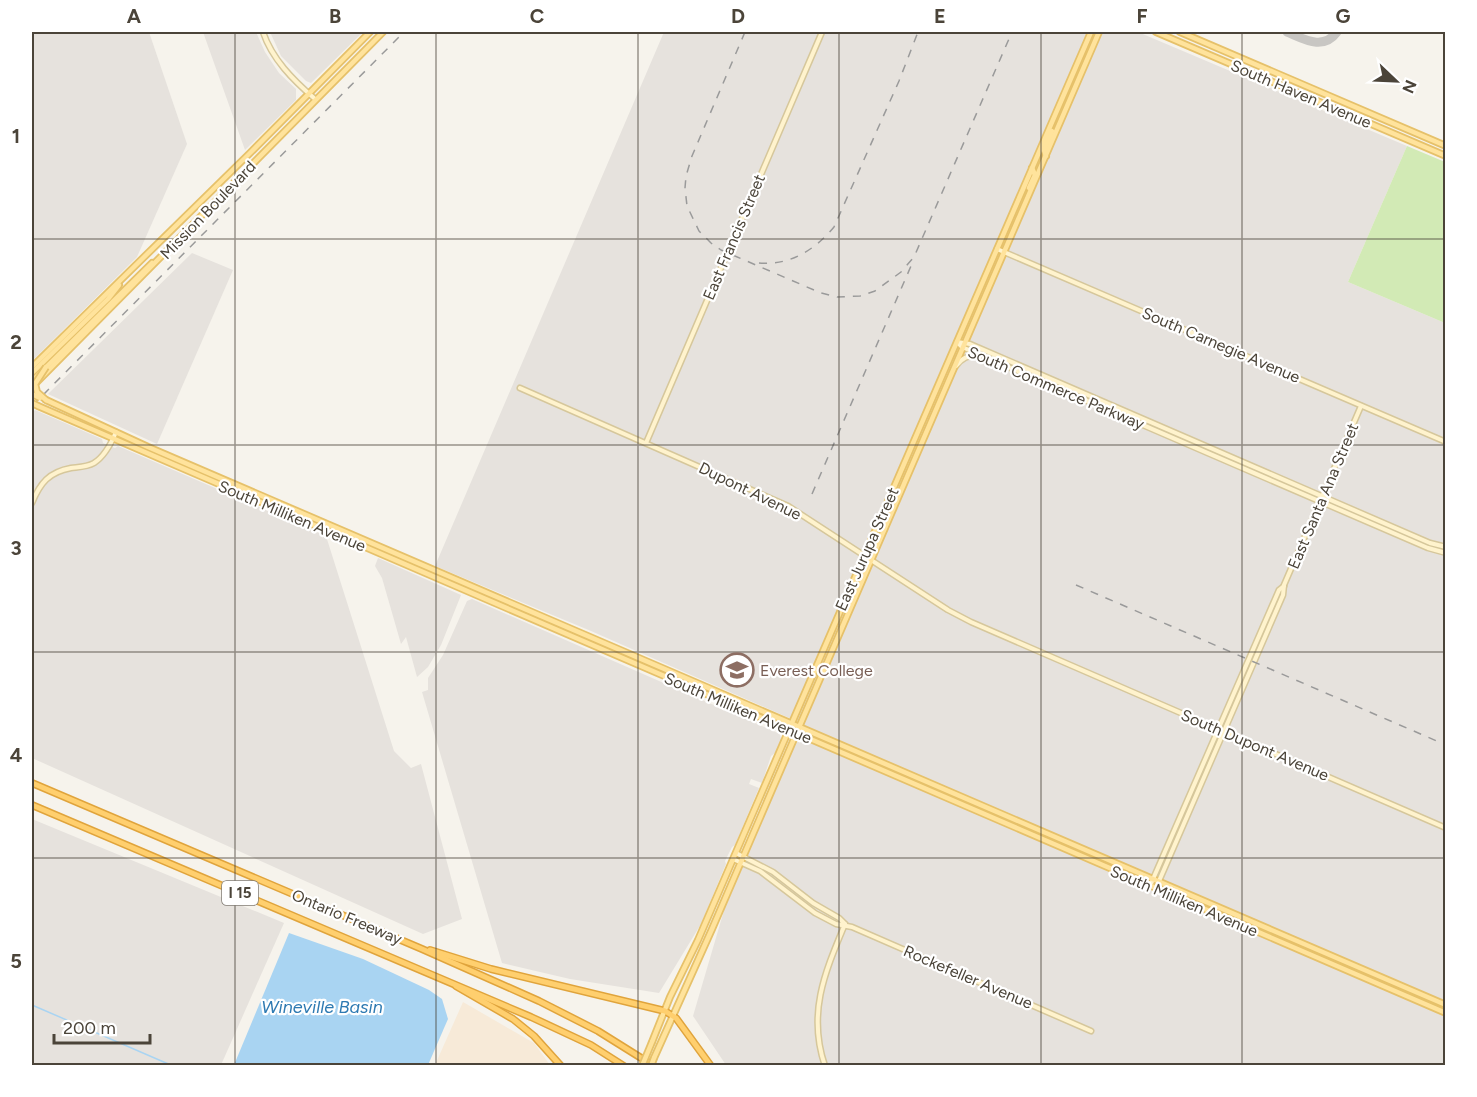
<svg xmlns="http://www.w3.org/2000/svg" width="1477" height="1097" font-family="Figtree,sans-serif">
	<rect width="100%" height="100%" fill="#f6f3ec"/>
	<polygon fill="#f7ead8" points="463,1002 534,1043 550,1065 435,1065"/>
	<g fill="#e6e2dd">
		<polygon points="32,32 149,32 187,144 137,257 32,361"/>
		<polygon points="203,32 256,32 265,52 279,73 296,89 296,100 245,150"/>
		<polygon points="270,32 363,32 311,83 306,81 281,56"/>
		<polygon points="664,32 1138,32 1407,146 1348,282 1445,323 1445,1065 726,1065 693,1016 725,907 803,724 591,631 435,566"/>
		<polygon points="192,253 233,270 157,444 48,394"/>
		<polygon points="35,410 102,439 103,443 115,448 118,446 326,536 394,751 411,768 421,764 462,919 423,934 32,758 32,413"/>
		<polygon points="378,558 461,595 441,645 428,667 417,677 406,637 401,644 382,578 375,566"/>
		<polygon points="472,599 780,734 781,740 775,753 771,756 762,783 751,779 749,784 759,788 735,845 732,847 725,861 726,864 701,924 659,993 570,979 502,963 422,692 428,690 428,678 443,655 467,601"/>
		<polygon points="32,819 284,923 221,1065 32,1065"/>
	</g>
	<polygon fill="#d2eab5" points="1407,146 1445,162 1445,323 1348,282"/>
	<polygon fill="#a9d4f2" points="289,933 363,959 429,990 442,999 448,1019 428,1065 234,1065"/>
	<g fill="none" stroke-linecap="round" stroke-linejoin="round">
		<polyline stroke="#a9d4f2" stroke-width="1.5" points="32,1005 173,1066"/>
		<path stroke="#c8c6c3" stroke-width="9" d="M 1287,32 C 1304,39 1323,51 1337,32"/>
		<defs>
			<g id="secondary">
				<path d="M 263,32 C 272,59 293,80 315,99"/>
				<polyline points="997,249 1446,442"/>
				<polyline points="957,342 962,347 1428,548 1446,553"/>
				<polyline points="957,342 970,344 1430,543 1446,547"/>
				<path d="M 956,366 C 962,358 968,355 978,356"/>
				<polyline points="520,388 788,506 948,610 971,622 1446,828"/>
				<polyline points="646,443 822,32"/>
				<path d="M 32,503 C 40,483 49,472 71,468 C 79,467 87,467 94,463 C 105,456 111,444 116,432"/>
				<polyline points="736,853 773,872 813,903 839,918 845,924"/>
				<polyline points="733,859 760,871 815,913 836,924 852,927 1091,1031"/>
				<polyline points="1150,886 1279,590 1284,586"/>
				<polyline points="1156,888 1283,595 1284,585 1361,406"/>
				<path d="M 825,1066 C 807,1013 825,972 845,924"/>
			</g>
			<g id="primary">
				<polyline points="1156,32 1446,156"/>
				<polyline points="1180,32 1446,146"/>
				<polyline points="1046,156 1044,150 1052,131"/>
				<polyline points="1029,188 1035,175 1032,168"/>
				<polyline points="32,367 249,154 370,32"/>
				<polyline points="32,373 108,299 119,285"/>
				<polyline points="32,381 152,263"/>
				<polyline points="32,387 383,32"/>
				<polyline points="46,400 148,447 1446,1005"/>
				<polyline points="38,406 1446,1013"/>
				<polyline points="652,1042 670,997 698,940 1091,32"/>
				<polyline points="654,1058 712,929 1099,32"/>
			</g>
			<g id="highway">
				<polyline points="32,783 422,949 539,1001 598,1031 654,1066"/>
				<polyline points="32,805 531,1017 591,1045 624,1066"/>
				<polyline points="430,950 491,969 665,1011 676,1018 711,1066"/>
				<polyline points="456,986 513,1019 534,1036 561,1066"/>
			</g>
		</defs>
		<use href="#secondary" stroke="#d6c79b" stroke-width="7"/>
		<use href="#primary" stroke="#e6c16a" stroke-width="8"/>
		<use href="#highway" stroke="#e0a43c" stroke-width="8"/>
		<use href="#secondary" stroke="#fff3cd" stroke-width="4"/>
		<use href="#primary" stroke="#ffe39c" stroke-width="4.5"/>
		<use href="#highway" stroke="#ffcf6e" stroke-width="5"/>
		<g stroke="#9a9a9a" stroke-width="1.5" stroke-dasharray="8 8" stroke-linecap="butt">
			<polyline points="745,32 692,156 686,176 685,188 687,206 699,231 711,243 721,250 821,293 837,297 860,296 875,291 901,272 914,257 1012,32"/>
			<path d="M 759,263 C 789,266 815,250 834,227 L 899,81 L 918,32"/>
			<polyline points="32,406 404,32"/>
			<polyline points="812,494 911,266"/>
			<polyline points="1076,585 1446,745"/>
			<polyline points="919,1064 923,1066"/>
		</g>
		<defs>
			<g id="primary-bridge">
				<polyline points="32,394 40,398"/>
				<polyline points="46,400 37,392 35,384 46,367"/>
				<polyline points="32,403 38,406"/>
				<polyline points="642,1066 652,1042"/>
				<polyline points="651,1066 654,1058"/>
			</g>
		</defs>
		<use href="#primary-bridge" stroke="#e6c16a" stroke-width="8" stroke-linecap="butt"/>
		<use href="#primary-bridge" stroke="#ffe39c" stroke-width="4.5"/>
	</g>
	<path fill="none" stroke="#4b4439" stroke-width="1.5" stroke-opacity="0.55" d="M 235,32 L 235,1066M 436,32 L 436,1066M 638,32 L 638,1066M 839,32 L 839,1066M 1041,32 L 1041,1066M 1242,32 L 1242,1066M 32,239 L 1446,239M 32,445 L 1446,445M 32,652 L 1446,652M 32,858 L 1446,858"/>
	<defs>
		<symbol id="university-ring" viewBox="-11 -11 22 22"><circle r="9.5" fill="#fff" stroke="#8d6e63" stroke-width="1.5"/><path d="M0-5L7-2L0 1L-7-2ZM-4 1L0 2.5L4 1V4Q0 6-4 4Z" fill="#8d6e63"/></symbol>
	</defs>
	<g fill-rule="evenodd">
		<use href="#university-ring" x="718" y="651" width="38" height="38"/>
	</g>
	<g text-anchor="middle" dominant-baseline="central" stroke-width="4.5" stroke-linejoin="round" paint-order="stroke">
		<rect fill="#fff" stroke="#817c74" stroke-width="1.5" x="222" y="881" width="36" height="24" rx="4.5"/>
		<g font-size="15" font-weight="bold" fill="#4b4439">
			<text x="240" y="893">I 15</text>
		</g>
		<g font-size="16" fill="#4b4439" stroke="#fff">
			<text transform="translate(1301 94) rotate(23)">South Haven Avenue</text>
			<text transform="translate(208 210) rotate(-46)">Mission Boulevard</text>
			<text transform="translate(734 237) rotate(-67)">East Francis Street</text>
			<text transform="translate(1221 345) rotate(23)">South Carnegie Avenue</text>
			<text transform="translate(1056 388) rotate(23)">South Commerce Parkway</text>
			<text transform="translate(750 491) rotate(26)">Dupont Avenue</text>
			<text transform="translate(1323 496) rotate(-67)">East Santa Ana Street</text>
			<text transform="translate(292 516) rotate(23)">South Milliken Avenue</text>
			<text transform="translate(867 549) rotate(-66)">East Jurupa Street</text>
			<text transform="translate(738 708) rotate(23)">South Milliken Avenue</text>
			<text transform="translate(1255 745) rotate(23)">South Dupont Avenue</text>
			<text transform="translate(1184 901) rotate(23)">South Milliken Avenue</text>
			<text transform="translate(347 917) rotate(23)">Ontario Freeway</text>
			<text transform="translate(968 977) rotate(23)">Rockefeller Avenue</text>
		</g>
		<g font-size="16" fill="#785e54" stroke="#fff" text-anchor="start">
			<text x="760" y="670">Everest College</text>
		</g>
		<g font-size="18" font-style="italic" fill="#2e7ab2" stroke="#fff">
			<text x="322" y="1007">Wineville Basin</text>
		</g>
	</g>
	<rect width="1477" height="1097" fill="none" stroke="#ffffff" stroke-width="66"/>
	<g transform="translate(1396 81) rotate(113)" stroke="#ffffff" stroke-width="4.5" paint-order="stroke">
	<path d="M0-4.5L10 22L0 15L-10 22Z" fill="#4b4439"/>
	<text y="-9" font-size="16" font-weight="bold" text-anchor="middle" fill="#4b4439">N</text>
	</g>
	<path d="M54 1034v9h96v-9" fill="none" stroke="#4b4439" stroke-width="3"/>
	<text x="63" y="1034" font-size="18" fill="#4b4439" stroke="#ffffff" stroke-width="4.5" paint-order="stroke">200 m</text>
	<rect x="33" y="33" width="1411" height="1031" fill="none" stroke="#4b4439" stroke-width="2"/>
	<g font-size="20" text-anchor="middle" font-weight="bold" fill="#4b4439">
		<text x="134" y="23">A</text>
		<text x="335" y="23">B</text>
		<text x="537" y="23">C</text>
		<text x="738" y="23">D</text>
		<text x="940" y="23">E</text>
		<text x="1142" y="23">F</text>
		<text x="1343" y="23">G</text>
		<text x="16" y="143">1</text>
		<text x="16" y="349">2</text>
		<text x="16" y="555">3</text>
		<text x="16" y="762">4</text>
		<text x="16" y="968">5</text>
	</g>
</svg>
